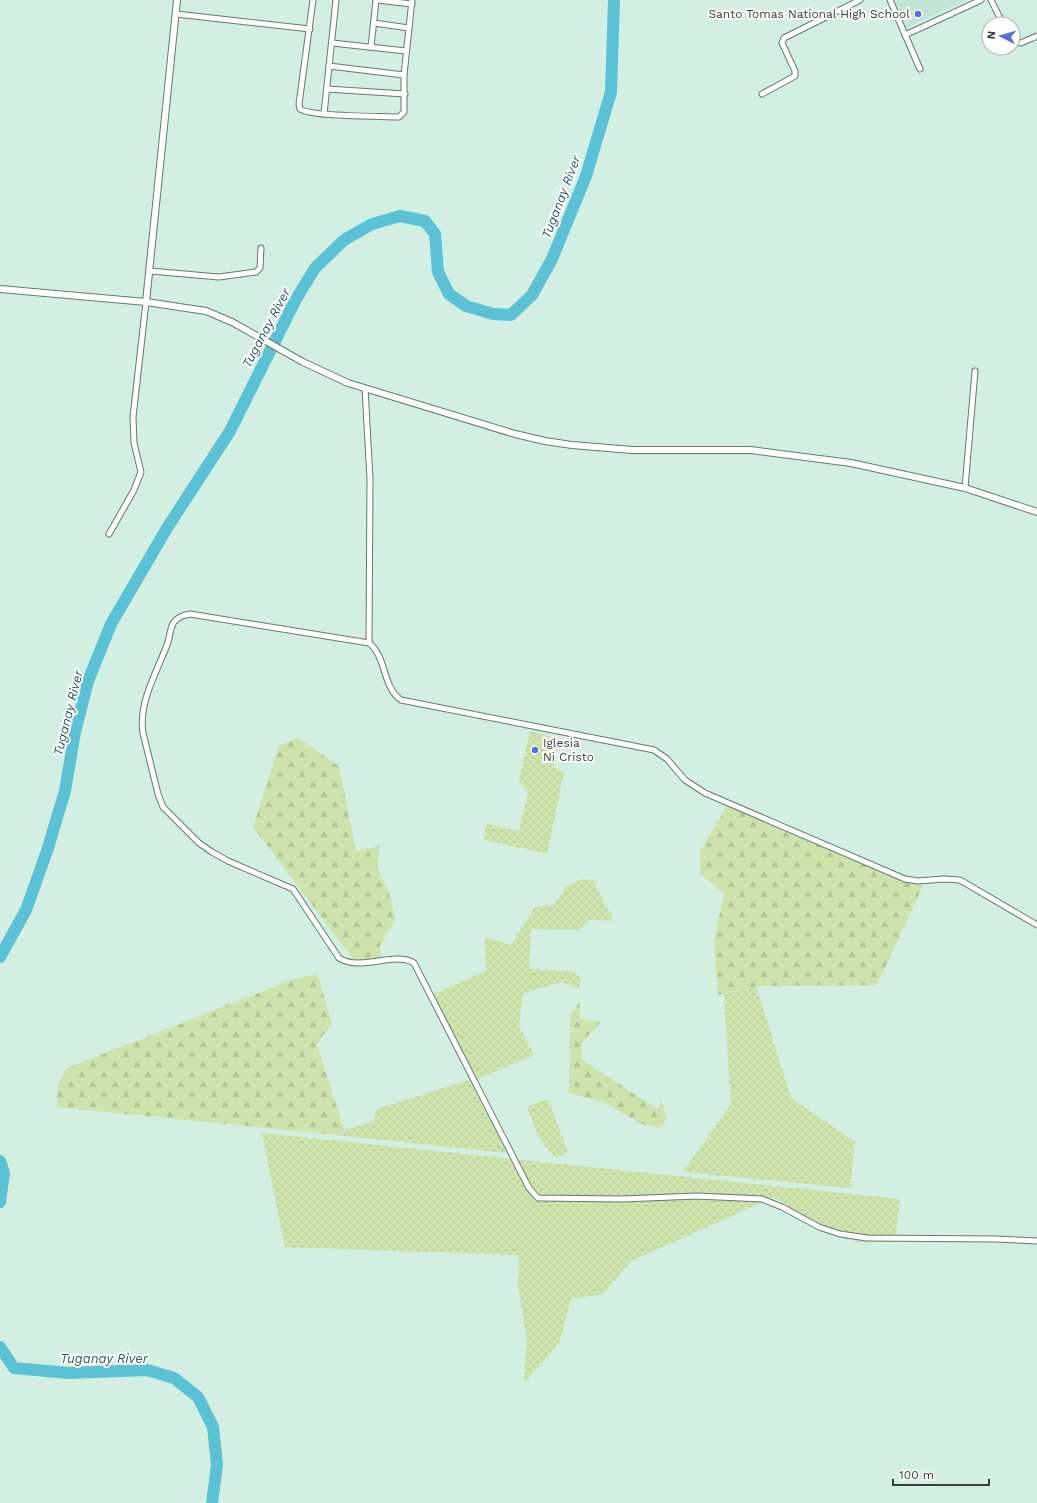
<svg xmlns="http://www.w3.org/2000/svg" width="1037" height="1503" font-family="'Work Sans',sans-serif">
	<defs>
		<pattern id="grass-dots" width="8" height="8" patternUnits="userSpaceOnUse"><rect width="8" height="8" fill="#cde3ab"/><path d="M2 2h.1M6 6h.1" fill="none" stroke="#b1c494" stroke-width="1.8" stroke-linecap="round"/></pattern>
		<pattern id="forest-firs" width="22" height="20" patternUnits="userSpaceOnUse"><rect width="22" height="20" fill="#cde3ab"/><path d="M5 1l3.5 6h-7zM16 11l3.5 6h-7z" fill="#b1c494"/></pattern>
	</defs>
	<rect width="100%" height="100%" fill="#d2efe2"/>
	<polygon fill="#c0e5d5" points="894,0 966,0 906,28"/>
	<g fill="url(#grass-dots)">
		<polygon points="530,731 559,739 553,767 564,772 547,854 484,840 486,824 519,831 528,792 519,782"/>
		<polygon points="583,879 593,880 614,921 588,920 580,930 531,929 529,969 572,971 582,979 578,988 562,982 523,993 519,1026 534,1055 470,1082 507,1153 346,1136 345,1130 374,1121 376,1109 469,1080 432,995 486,971 485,937 511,945 535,907 554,905 567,886"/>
		<polygon points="756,986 791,1098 855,1142 850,1188 683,1172 731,1104 724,994"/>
		<polygon points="548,1099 568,1152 556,1158 539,1138 527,1107"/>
		<polygon points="262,1133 900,1199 895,1242 857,1242 828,1234 774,1197 631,1261 603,1294 571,1299 559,1343 524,1383 527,1339 518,1286 519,1255 285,1247"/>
	</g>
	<g fill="url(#forest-firs)">
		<polygon points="298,738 339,766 356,851 380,846 377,867 390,895 395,920 380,946 382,957 356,963 253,827 279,746"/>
		<polygon points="727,806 923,886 877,985 756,986 718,995 714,941 724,894 701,874 700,851"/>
		<polygon points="317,974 332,1023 317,1044 346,1136 57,1107 57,1087 67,1068 294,979"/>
		<polygon points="580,1001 580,1019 601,1022 582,1042 582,1060 658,1109 661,1100 667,1118 661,1128 641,1124 606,1103 569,1093 570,1016"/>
	</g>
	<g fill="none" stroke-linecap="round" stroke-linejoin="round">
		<g stroke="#5ac2d4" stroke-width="12">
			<polyline points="0,957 26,910 47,851 65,791 75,732 88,681 111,624 167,528 230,431 295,301 315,268 344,240 372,224 400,216 425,221 435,234 438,272 449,294 466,306 493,314 511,315 532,295 552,259 586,176 611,92 614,0"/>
			<polyline points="0,1161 4,1173 0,1202"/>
			<polyline points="0,1347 14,1368 68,1373 147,1370 174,1378 198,1397 213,1427 217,1465 212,1503"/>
		</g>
		<defs>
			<g id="minor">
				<path d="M 313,0 L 299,104 L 300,109 C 311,117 382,116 399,117 L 404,112 L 404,75 L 412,0"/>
				<polyline points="377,0 412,4"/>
				<polyline points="890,0 920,69"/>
				<polyline points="991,0 1003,24"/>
				<polyline points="176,14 310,29"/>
				<polyline points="374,23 409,28"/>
				<polyline points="905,35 981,0"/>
				<polyline points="1013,40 1015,42 1021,43 1037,36"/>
				<polyline points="332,43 406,51"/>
				<polyline points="371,47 376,0"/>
				<polyline points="329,66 404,75"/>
				<polyline points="327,89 405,94"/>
				<polyline points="762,94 795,76 795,71 782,43 784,38 860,0"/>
				<polyline points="324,114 336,0"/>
				<polyline points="150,271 219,277 256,272 260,268 261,248"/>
				<polyline points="365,388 370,479 369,643"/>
				<polyline points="965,488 975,371"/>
				<polyline points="109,534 134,490 141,472 134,443 133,417 146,302"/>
				<path d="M 1037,925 L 960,880 L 943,879 L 918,881 L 905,879 L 705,793 L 685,780 L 667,759 L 654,750 L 401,700 C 382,687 387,657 369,643 L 190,614 C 184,615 178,617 174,622 C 170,628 170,635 168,642 C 158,671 138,701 143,733 L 158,794 L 163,807 L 199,843 L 212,852 L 228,861 L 293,889 L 339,958 C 361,972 394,951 414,963 L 529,1188 L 538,1198 L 622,1199 L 697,1196 L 762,1199 L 782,1207 L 819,1227 L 840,1234 L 867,1238 L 996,1239 L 1037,1241"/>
			</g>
			<g id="tertiary">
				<polyline points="0,289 146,302 206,311 232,322 303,362 348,383 515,434 545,441 572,445 632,450 751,450 851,463 965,488 1037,512"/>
				<polyline points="146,302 177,0"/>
			</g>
		</defs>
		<use href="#minor" stroke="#617b70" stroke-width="7"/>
		<use href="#tertiary" stroke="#617b70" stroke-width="8"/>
		<use href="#minor" stroke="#fff" stroke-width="5"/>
		<use href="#tertiary" stroke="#fff" stroke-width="6"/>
	</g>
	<g fill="#5b6ce3" stroke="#fff" stroke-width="1.5">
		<circle cx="918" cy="14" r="4"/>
		<circle cx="535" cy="750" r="4"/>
	</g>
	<g text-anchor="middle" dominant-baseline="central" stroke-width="4" stroke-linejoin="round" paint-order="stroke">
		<g font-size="12" fill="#343f3a" stroke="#fff" text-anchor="end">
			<text x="910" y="14">Santo Tomas National High School</text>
			<text x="543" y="743" text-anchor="start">Iglesia<tspan x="543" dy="14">Ni Cristo</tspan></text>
		</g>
		<g font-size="13" font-style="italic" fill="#2c5961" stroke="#fff">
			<text transform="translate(561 197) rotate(-69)">Tuganay River</text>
			<text transform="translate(266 328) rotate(-62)">Tuganay River</text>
			<text transform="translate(68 713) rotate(-76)">Tuganay River</text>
			<text x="104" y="1358">Tuganay River</text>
		</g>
	</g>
	<g transform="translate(1001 36) rotate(276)"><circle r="19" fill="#ffffff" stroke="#aeb2b0"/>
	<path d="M0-3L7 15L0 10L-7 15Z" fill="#5b6ce3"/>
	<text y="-6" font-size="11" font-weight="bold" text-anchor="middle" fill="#343f3a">N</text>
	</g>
	<path d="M893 1479v6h96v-6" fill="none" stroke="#343f3a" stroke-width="2"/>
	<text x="899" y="1479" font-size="12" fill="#343f3a" stroke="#ffffff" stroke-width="3" paint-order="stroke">100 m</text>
</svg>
